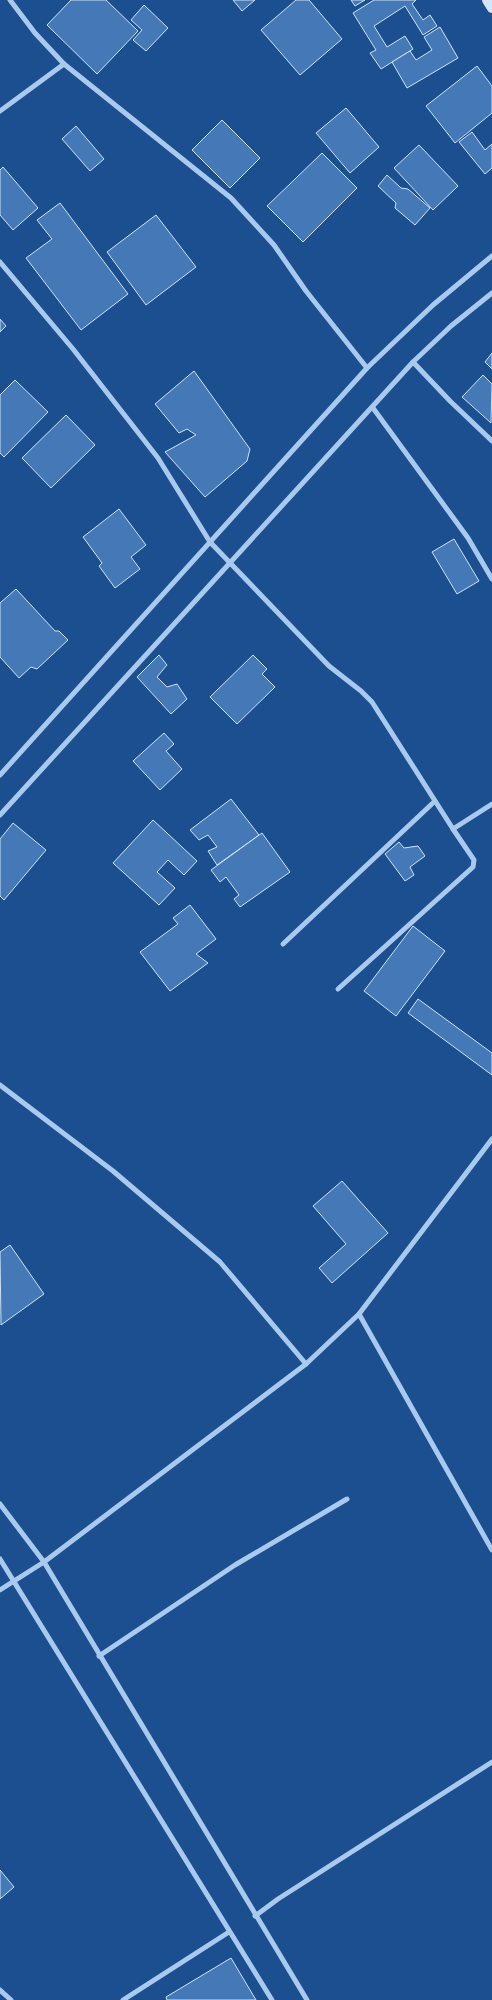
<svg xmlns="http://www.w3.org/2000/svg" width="492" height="2000" font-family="Rubik,sans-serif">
	<rect width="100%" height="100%" fill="#1b4f8f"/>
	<g fill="#4478b7" stroke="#cfe3fa">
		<polygon points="71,0 106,0 138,31 97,74 47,25"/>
		<polygon points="233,0 255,0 242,11"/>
		<polygon points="296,0 309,0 342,39 300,75 261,30"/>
		<polygon points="351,0 365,0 355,6"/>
		<polygon points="374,0 416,0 412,4 423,20 430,15 437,26 423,35 405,6 374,26 387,47 405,36 413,49 381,69 370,53 376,50 353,13"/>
		<polygon points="144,5 168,28 146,51 133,40 142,30 131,20"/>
		<polygon points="440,27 458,58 407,88 392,62 410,51 416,60 432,50 424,37"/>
		<polygon points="477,66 492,86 492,113 455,143 426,106"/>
		<polygon points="346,108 379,147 350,173 316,133"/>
		<polygon points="222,120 260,158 230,188 192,150"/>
		<polygon points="76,126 104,159 90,171 62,139"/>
		<polygon points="472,132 485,150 492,144 492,168 485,174 459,142"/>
		<polygon points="419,145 458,186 433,210 394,168"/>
		<polygon points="322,153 357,188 303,242 267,206"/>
		<polygon points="3,167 38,208 13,230 0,215 0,170"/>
		<polygon points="387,175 401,188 408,189 430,208 415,225 395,208 396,203 378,186"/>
		<polygon points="60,203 128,294 81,330 26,258 52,239 37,220"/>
		<polygon points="156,215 196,267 146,305 107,252"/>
		<polygon points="0,319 6,326 0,332"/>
		<polygon points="492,353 492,369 485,362"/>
		<polygon points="194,371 250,449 247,461 205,497 165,452 196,435 187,429 179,433 155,404"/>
		<polygon points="483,375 492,384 491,423 462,397"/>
		<polygon points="15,380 48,412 4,457 0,453 0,395"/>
		<polygon points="66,415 95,445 51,488 22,458"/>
		<polygon points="119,509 146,545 131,557 140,569 115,588 99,566 102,563 83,537"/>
		<polygon points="454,539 479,581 457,594 432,552"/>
		<polygon points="16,589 55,631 59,631 68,640 37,669 31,667 19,678 0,657 0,603"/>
		<polygon points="159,655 167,665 157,677 167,687 177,684 187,699 171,714 137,677"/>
		<polygon points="253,655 267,669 262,674 275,687 237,724 210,697"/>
		<polygon points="164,733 174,744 166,751 182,769 160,790 133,761"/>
		<polygon points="231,799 259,835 217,865 208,851 217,847 208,835 199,840 190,830"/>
		<polygon points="153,820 197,861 184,875 168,860 157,872 175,888 159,905 113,863"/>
		<polygon points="13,823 46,850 4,900 0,896 0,839"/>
		<polygon points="262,833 290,872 240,907 234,899 239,895 226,877 220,882 211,870"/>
		<polygon points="399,842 404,848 418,846 425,856 410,867 414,875 405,881 385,854"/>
		<polygon points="190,905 216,939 196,954 208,963 170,991 140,952 178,924 173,918"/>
		<polygon points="413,926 445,951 396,1016 364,991"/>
		<polygon points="418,999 492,1053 492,1075 408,1013"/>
		<polygon points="342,1181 388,1233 332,1283 319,1268 346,1244 313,1206"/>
		<polygon points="10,1245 44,1294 1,1325 0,1252"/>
		<polygon points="0,1870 14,1887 0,1899"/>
		<polygon points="231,1958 256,2000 167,2000 166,1997"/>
	</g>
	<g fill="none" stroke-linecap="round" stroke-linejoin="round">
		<g stroke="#a9c9ee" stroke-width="5">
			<polyline points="10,0 35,33 64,64 231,198 274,245 306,291 367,368"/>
			<polyline points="0,111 64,64"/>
			<polyline points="0,262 73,349 158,458 210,542 329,666 361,691 372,702 453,829 492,804"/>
			<polyline points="413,362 450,401 492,441"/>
			<polyline points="373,408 468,538 492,579"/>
			<polyline points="0,775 367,368 433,305 492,256"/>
			<polyline points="0,815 413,362 451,326 492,293"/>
			<polyline points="283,944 435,801"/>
			<polyline points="338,989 473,867 474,860 453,829"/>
			<polyline points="0,1085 113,1171 220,1262 306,1364"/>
			<polyline points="359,1314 492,1550"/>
			<polyline points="0,1504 44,1562 307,2000"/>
			<polyline points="0,1559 272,2000"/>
			<polyline points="0,1590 44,1562 306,1364 359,1314 492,1139"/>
			<polyline points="99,1656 235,1565 347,1499"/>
			<polyline points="255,1916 278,1899 492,1762"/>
			<polyline points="0,1990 11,2000"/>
			<polyline points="123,2000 229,1932"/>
		</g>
		<polyline stroke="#d6e6fa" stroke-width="10" points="487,0 492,8"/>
	</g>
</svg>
